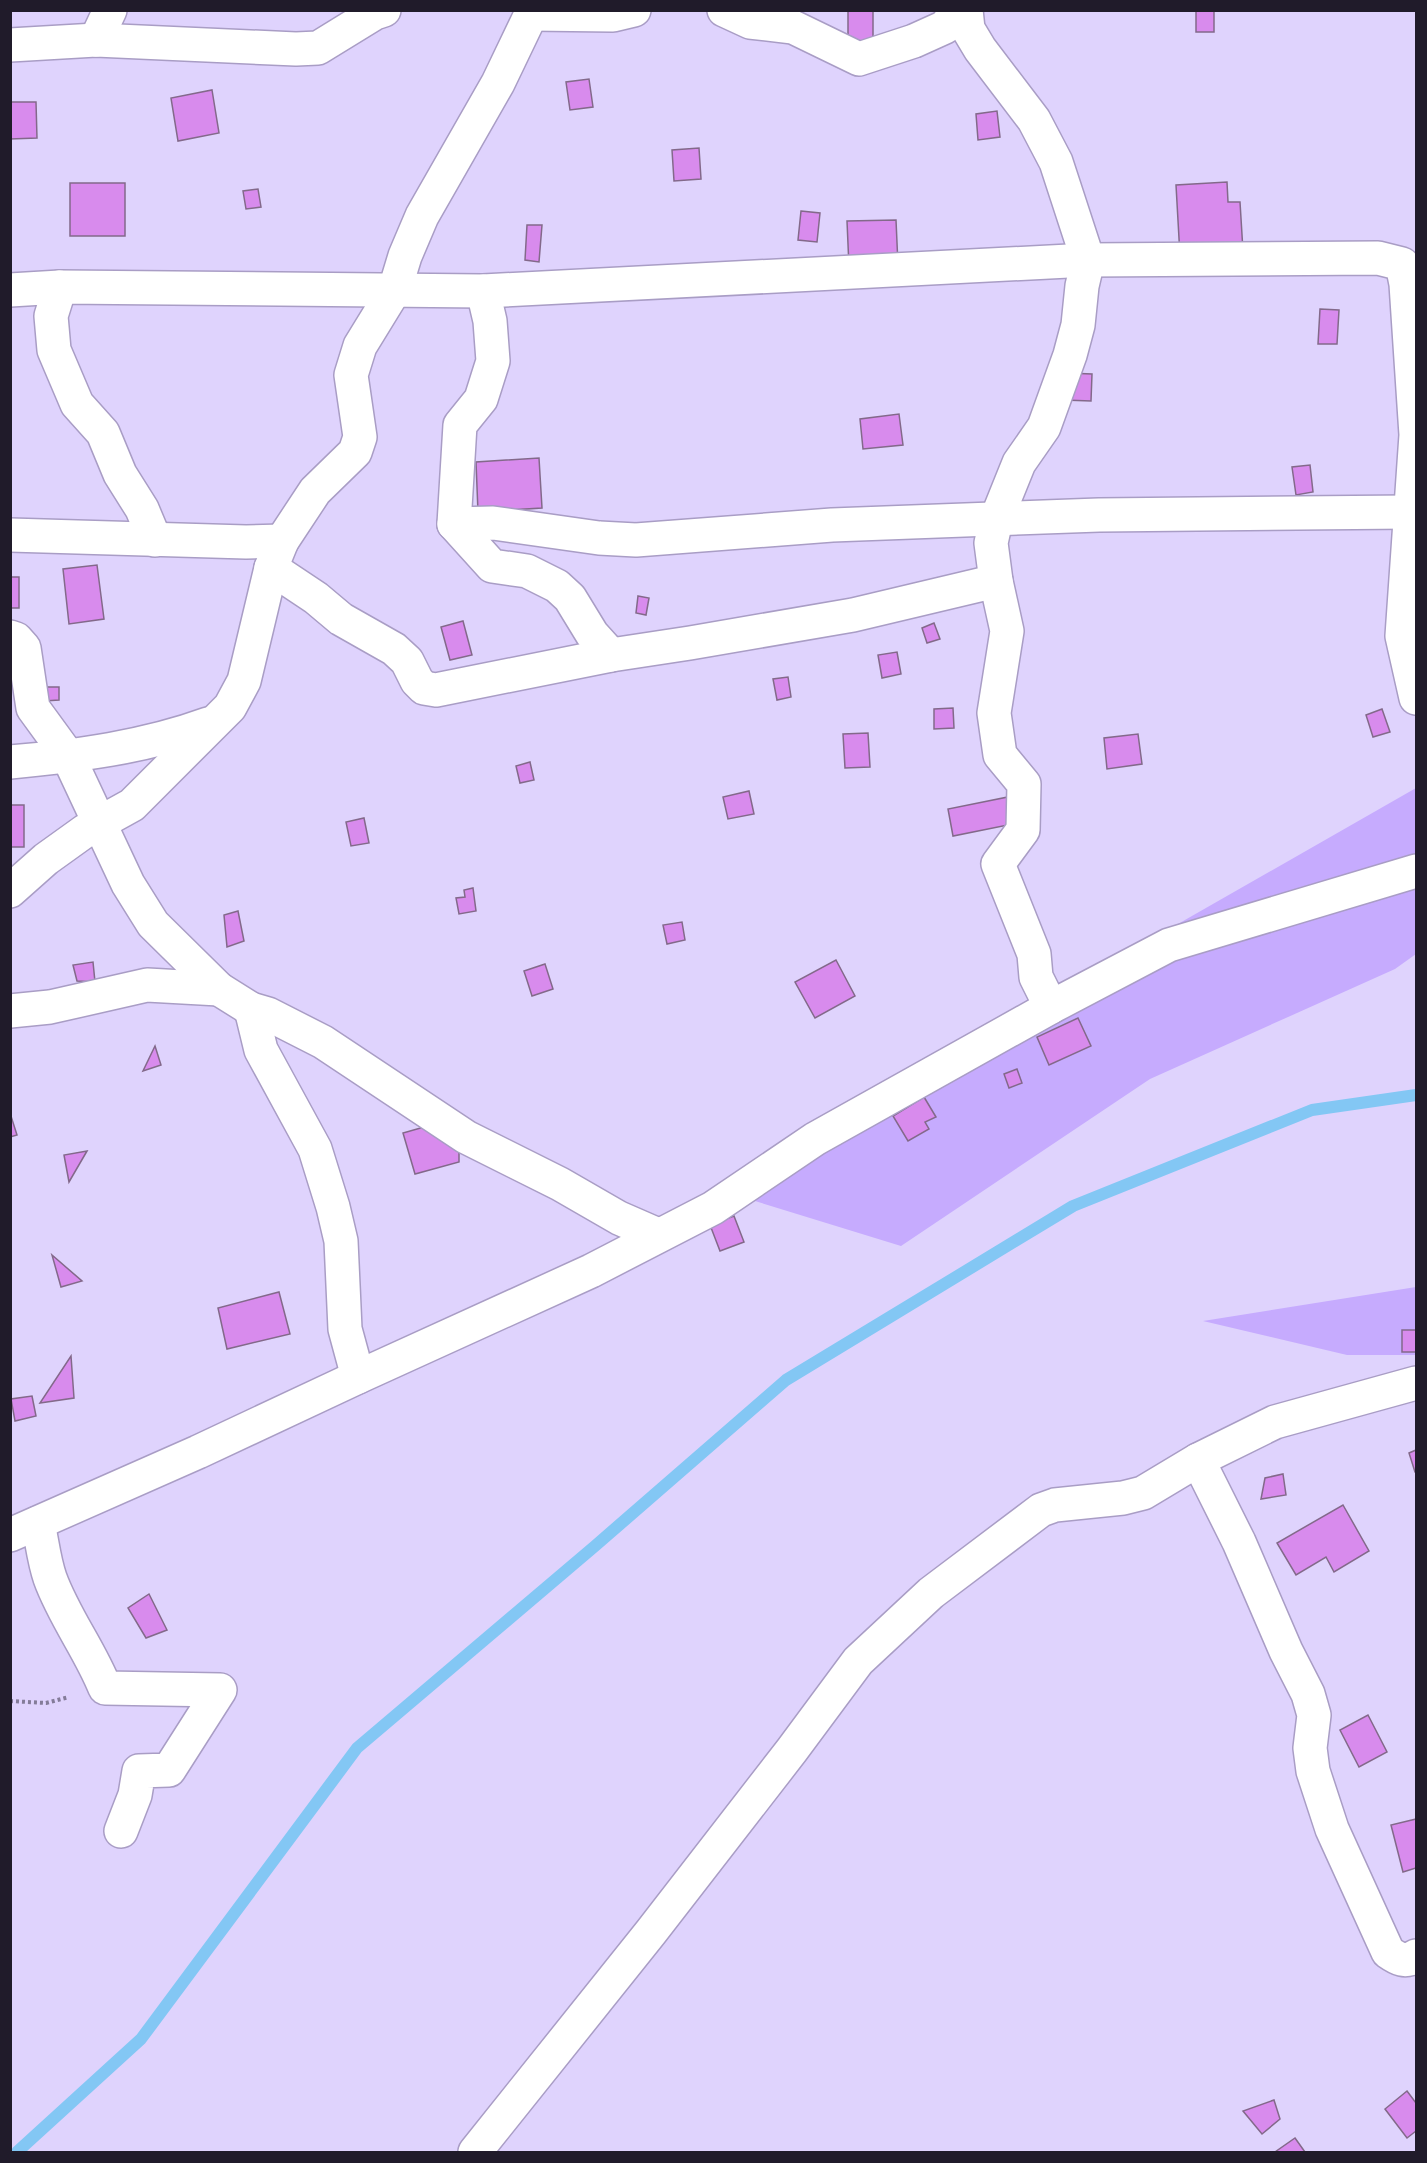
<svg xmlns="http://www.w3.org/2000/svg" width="1427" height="2163" font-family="Ubuntu,sans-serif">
	<rect width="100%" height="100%" fill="#dfd3fd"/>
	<g fill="#c6abfe">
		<polygon points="1416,788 1416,954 1395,969 1150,1079 901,1246 755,1201 812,1133"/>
		<polygon points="1416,1287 1416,1355 1347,1355 1203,1321"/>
	</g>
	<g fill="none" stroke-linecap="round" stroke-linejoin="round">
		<polyline stroke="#83c7f4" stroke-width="12" points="17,2152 141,2039 357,1748 595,1546 786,1380 1073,1206 1312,1110 1416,1095"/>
	</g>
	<g fill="#d88bed" stroke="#83698a" stroke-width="1.5">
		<rect x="848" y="10" width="25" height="33"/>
		<rect x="1196" y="10" width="18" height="22"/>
		<polygon points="589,79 593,107 570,110 566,82"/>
		<polygon points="212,90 219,133 178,141 171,98"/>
		<polygon points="10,102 36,102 37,138 10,139"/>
		<polygon points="997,111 1000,137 978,140 976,114"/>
		<polygon points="699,148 701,179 674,181 672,150"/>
		<polygon points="1227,182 1228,202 1240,202 1243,251 1180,256 1176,185"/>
		<rect x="70" y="183" width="55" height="53"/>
		<polygon points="258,189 261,207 246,209 243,191"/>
		<polygon points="801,211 820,213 817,242 798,240"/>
		<polygon points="896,220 898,265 849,267 847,221"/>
		<polygon points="527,225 542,225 539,262 525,260"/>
		<polygon points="1320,309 1339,310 1337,344 1318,344"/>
		<polygon points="1066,373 1092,374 1091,401 1064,400"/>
		<polygon points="899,414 903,445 863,449 860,419"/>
		<polygon points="539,458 542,508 478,512 476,462"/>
		<polygon points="1310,465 1313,492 1296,495 1292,467"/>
		<polygon points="97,565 104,619 69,624 63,569"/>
		<rect x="10" y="577" width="9" height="31"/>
		<polygon points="638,596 649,598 646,615 636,613"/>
		<polygon points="463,621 472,655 450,660 441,627"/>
		<polygon points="934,623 940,639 927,643 922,628"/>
		<polygon points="897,652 901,674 882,678 878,655"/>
		<polygon points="788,677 791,697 777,700 773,679"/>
		<polygon points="43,687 59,687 59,700 44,701"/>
		<polygon points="953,708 954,728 934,729 934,709"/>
		<polygon points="1382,709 1390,732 1373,737 1366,715"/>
		<polygon points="868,733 870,767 845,768 843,734"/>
		<polygon points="1138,734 1142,764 1107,769 1104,738"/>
		<polygon points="530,762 534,780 520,783 516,766"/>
		<polygon points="749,791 754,814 728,819 723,797"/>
		<polygon points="1008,797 1013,824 953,836 948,809"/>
		<rect x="10" y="805" width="14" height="42"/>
		<polygon points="364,818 369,843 351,846 346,822"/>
		<polygon points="473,888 476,911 459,914 456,898 465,897 464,890"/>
		<polygon points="238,911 244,941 227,947 224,915"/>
		<polygon points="682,922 685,940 667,944 663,925"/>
		<polygon points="836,960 855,996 815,1018 795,982"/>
		<polygon points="93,962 95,982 77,981 73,965"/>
		<polygon points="545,964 553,989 532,996 524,971"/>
		<polygon points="1078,1018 1091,1046 1049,1065 1037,1037"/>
		<polygon points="155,1046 161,1065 143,1071"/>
		<polygon points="1017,1069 1022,1083 1009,1088 1004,1074"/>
		<polygon points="924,1097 936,1117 925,1122 929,1129 908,1141 893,1116"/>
		<polygon points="10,1113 17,1135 10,1137"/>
		<polygon points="459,1117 459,1162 415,1174 403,1133"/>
		<polygon points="87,1151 69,1182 64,1155"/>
		<polygon points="734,1216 744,1242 720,1251 710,1225"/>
		<polygon points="52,1255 82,1281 61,1287"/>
		<polygon points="279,1292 290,1334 227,1349 218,1308"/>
		<rect x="1402" y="1330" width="14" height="22"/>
		<polygon points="71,1356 74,1398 40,1403"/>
		<polygon points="32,1396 36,1416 15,1421 11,1399"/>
		<polygon points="1416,1450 1416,1472 1415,1472 1409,1453"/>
		<polygon points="1283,1474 1286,1495 1261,1499 1265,1478"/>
		<polygon points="1343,1505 1369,1551 1334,1572 1326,1557 1296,1575 1277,1543"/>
		<polygon points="149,1594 167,1630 146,1638 128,1608"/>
		<polygon points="1368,1715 1387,1752 1359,1767 1340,1730"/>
		<polygon points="1416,1819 1416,1868 1403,1872 1391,1825"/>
		<polygon points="1407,2091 1416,2103 1416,2131 1407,2138 1385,2109"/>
		<polygon points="1274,2100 1280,2119 1262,2134 1243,2111"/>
		<polygon points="1295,2138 1305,2152 1275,2152"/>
	</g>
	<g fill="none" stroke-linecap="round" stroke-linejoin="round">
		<defs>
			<g id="street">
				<polyline points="724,10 750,22 793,27 859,59 914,41 945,27 958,10"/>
				<polyline points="966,10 968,29 980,49 1034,120 1056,162 1088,260 1082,286 1078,325 1070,355 1044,427 1019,463 996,520 991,543 996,581 1007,631 994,713 1000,755 1024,784 1023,830 998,864 1034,954 1036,977 1051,1007"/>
				<polyline points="531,14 613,15 634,10"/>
				<polyline points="96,40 110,10"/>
				<polyline points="10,45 96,40 296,49 318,48 375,13 384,10"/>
				<polyline points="60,287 51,316 54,350 77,404 103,433 120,474 142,509 155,540"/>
				<polyline points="10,290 60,287 483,291 1088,260 1378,258 1402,264 1406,284 1416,435 1402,636 1416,698"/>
				<polyline points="483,291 490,321 493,361 481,399 460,425 454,524 492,566 527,571 557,586 570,598 592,634 611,655"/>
				<polyline points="454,524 493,523 599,538 636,540 832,525 1099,515 1410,512"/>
				<polyline points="10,535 246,542 282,541"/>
				<polyline points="271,568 316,598 341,619 394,649 407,661 417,681 424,688 436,690 611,655 690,643 853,615 996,581"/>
				<polyline points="10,637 16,639 24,648 33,708 68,756 128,884 153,924 219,989 251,1009 268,1014 323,1042 466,1137 560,1184 619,1218 658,1235"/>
				<path d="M 10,762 C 77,756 145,747 208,724"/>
				<polyline points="10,891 46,859 85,831 132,805 230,707 244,681 271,568 282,541 315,491 355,452 360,437 351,375 360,346 395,289 405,256 422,216 498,83 533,10"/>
				<polyline points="251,1009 261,1050 315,1149 333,1207 341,1241 345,1329 358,1377"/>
				<polyline points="10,1011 50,1007 147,985 219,989"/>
				<path d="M 1198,1460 L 1239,1542 L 1286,1651 L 1308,1694 L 1314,1715 L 1310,1748 L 1313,1771 L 1332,1829 L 1388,1952 C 1398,1959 1405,1963 1416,1956"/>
				<path d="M 38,1523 C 42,1541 44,1561 50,1578 C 64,1617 90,1650 105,1688 L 220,1690 L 169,1770 L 139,1771 L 135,1795 L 121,1831"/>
				<polyline points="10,1535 198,1452 358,1377 591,1271 713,1208 815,1139 1051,1007 1169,945 1416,871"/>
				<polyline points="475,2152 651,1932 792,1750 858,1661 931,1593 1041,1510 1055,1505 1123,1498 1143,1493 1198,1460 1275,1422 1416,1383"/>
			</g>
		</defs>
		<use href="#street" stroke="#a99dc5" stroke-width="36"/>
		<polyline stroke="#847c99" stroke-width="4" stroke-dasharray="3 3" stroke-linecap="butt" points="10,1701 46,1703 69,1697"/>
		<use href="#street" stroke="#fff" stroke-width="33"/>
	</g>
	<rect width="1427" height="2163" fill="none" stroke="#201b2a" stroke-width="24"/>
</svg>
